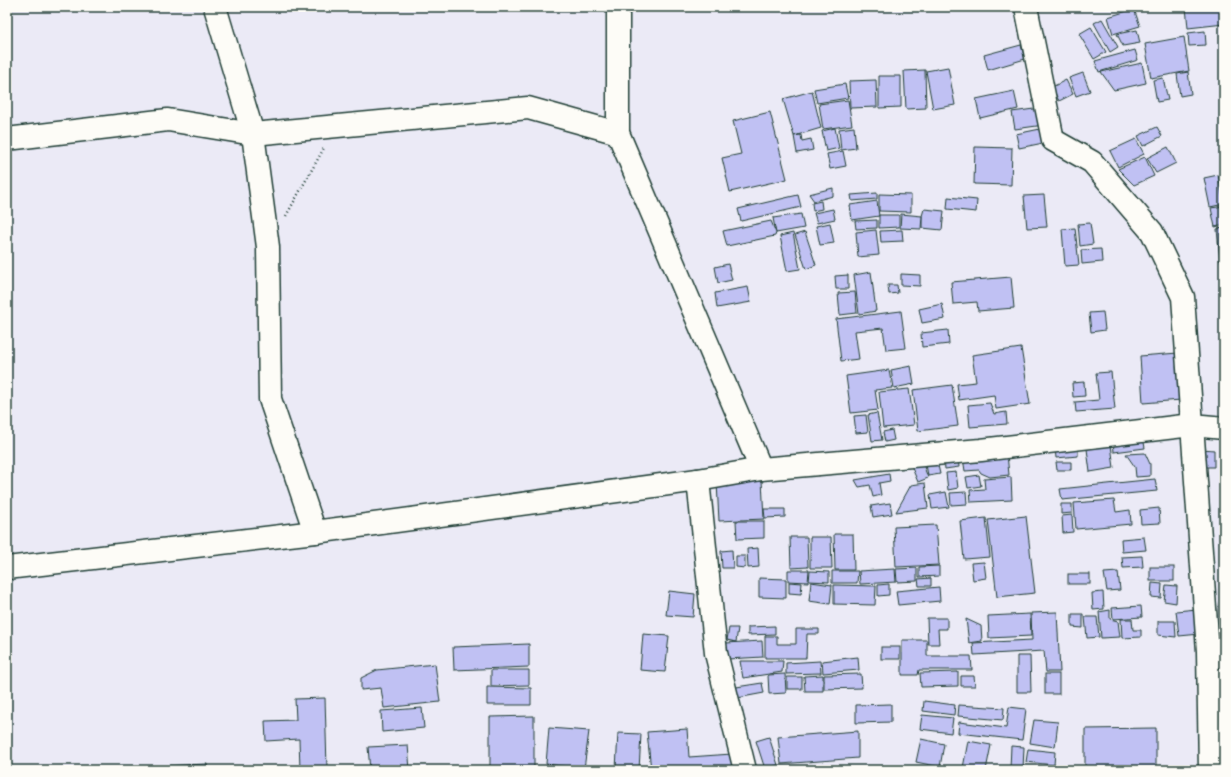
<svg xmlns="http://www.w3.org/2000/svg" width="1231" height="777" font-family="'Comic Neue',sans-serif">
	<rect width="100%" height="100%" fill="#ebeaf6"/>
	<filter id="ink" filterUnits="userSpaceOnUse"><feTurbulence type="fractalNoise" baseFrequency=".025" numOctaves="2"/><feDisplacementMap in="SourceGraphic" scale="8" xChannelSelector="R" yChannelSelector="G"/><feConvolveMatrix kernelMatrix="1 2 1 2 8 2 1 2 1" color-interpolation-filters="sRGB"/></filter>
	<g filter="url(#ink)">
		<g fill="#c0c1f3" stroke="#1f3d34">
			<polygon points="1186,7 1224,7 1224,24 1188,28"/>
			<polygon points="1134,9 1140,26 1113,34 1108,17"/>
			<polygon points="1102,19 1118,47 1110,52 1094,23"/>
			<polygon points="1091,27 1106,52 1094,59 1079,34"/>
			<polygon points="1137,30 1140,43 1123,46 1117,34"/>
			<polygon points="1205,31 1206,45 1189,46 1188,33"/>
			<polygon points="1184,37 1189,71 1151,78 1145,44"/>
			<polygon points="1021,45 1025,59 988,70 984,55"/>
			<polygon points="1135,50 1138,60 1099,72 1095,61"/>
			<polygon points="1142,63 1146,83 1114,90 1101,72"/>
			<polygon points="948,67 955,105 933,109 926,71"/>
			<polygon points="925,70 926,108 906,109 904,71"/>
			<polygon points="1188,72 1191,94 1180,96 1177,74"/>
			<polygon points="1083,73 1090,91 1076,96 1069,78"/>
			<polygon points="879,76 901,76 901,107 879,108"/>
			<polygon points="1163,78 1168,100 1157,102 1153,80"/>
			<polygon points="876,80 877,107 850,108 849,81"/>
			<polygon points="1066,80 1073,94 1059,101 1052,87"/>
			<polygon points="845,84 848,98 817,103 814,89"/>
			<polygon points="812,91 821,128 794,136 783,99"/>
			<polygon points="1014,91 1018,109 980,118 976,99"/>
			<polygon points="848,100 852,125 823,129 819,104"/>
			<polygon points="1041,108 1044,125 1015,129 1012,112"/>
			<polygon points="770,112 787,179 730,192 722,158 741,154 733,121"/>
			<polygon points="854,127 856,148 841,150 839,129"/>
			<polygon points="1157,127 1162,136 1143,146 1138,136"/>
			<polygon points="835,128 839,148 826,151 822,131"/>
			<polygon points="1045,128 1048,142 1019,148 1016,134"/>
			<polygon points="801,135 802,141 811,139 813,150 797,153 794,136"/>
			<polygon points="1136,139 1144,154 1118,167 1110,151"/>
			<polygon points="975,147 1012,148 1011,185 974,184"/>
			<polygon points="1168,147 1176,163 1156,173 1147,158"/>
			<polygon points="843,151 846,166 830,169 827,154"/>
			<polygon points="1145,157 1154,176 1134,185 1118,169"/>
			<polygon points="1218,175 1224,204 1210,207 1204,178"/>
			<polygon points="833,188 833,196 814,201 809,194"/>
			<polygon points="877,193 877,199 852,201 851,195"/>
			<polygon points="879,194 911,195 911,212 879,211"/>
			<polygon points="798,195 801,207 741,221 738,209"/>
			<polygon points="1044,195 1047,227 1027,228 1024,196"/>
			<polygon points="948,197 977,200 976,212 947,209"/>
			<polygon points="821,201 822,209 813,211 812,203"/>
			<polygon points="877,201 879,216 852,220 850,205"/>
			<polygon points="1224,206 1224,225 1215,227 1211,208"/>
			<polygon points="833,209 835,219 817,223 814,213"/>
			<polygon points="924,209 944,211 942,230 922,228 922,216"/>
			<polygon points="801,214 804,228 776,233 773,218"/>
			<polygon points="901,214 922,216 921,229 900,228"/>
			<polygon points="879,215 899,215 899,227 879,228"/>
			<polygon points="877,220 877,228 856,229 855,221"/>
			<polygon points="771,221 776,233 775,236 727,246 723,231"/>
			<polygon points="830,223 834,243 820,245 816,226"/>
			<polygon points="1090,223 1093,244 1080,246 1078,224"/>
			<polygon points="1075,228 1079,265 1065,266 1062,229"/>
			<polygon points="1224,228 1224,261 1220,261 1217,229"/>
			<polygon points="876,230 879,255 858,257 856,232"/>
			<polygon points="902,230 903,241 881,242 880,231"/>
			<polygon points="805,232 816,265 806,269 795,235"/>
			<polygon points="793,233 800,269 787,271 780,236"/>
			<polygon points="1101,249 1102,262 1082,264 1081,250"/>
			<polygon points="728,264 732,280 718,283 715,267"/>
			<polygon points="871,272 876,311 859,314 854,275"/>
			<polygon points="901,274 920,275 920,286 901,285"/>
			<polygon points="848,275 848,289 836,289 835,276"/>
			<polygon points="1011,277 1014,308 978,311 977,302 953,304 951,282"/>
			<polygon points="888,285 897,285 898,293 889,294"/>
			<polygon points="748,287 751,302 717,308 715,293"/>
			<polygon points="855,292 857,313 840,315 838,293"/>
			<polygon points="942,304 945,319 922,323 919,309"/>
			<polygon points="901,311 906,348 886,350 883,328 855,331 859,359 841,361 836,319"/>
			<polygon points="1103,312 1105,330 1091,332 1089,313"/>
			<polygon points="948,330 949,344 922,347 921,333"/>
			<polygon points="1021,348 1030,404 996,409 994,395 959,400 957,384 976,382 972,355"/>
			<polygon points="1178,353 1181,400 1143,403 1140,356"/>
			<polygon points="911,366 914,384 894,388 891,370"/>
			<polygon points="889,370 892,388 875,390 878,410 851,413 846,376"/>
			<polygon points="1111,372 1115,409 1076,412 1075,402 1099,400 1096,373"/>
			<polygon points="1084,382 1085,396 1073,397 1072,383"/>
			<polygon points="952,385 958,426 918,431 913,390"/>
			<polygon points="909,389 914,425 883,428 879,392"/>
			<polygon points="990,403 994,414 1006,412 1007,424 970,427 968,405"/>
			<polygon points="877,413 882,440 872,441 868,415"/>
			<polygon points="866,415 868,432 856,433 854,416"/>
			<polygon points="892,430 894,440 885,442 883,432"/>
			<polygon points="1143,437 1145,448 1114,452 1113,440"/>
			<polygon points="1111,445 1114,468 1090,472 1087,449"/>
			<polygon points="1078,447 1078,456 1056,458 1055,448"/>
			<polygon points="1202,449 1214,450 1214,467 1202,467"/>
			<polygon points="1145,453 1150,464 1150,476 1136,477 1135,467 1126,454"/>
			<polygon points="1007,454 1009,475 990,477 981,473 979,470 965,471 963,458"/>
			<polygon points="958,459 959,467 945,469 944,460"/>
			<polygon points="937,461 940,474 928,476 926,464"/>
			<polygon points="1056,462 1071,462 1071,470 1057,470"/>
			<polygon points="923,464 928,478 918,482 912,468"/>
			<polygon points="956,472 958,488 948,490 946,473"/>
			<polygon points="889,474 890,481 879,483 881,495 873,497 870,485 859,487 855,480"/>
			<polygon points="979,475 981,486 968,488 966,477"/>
			<polygon points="1011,477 1012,500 971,502 970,490 985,489 984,479"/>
			<polygon points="1155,479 1157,491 1062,500 1060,489"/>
			<polygon points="762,480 764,519 719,521 717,482"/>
			<polygon points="925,483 928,508 896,512 911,485"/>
			<polygon points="946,492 949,507 932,509 930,495"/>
			<polygon points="966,492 967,504 951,505 950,493"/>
			<polygon points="1114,500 1116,512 1130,510 1131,524 1076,529 1074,503"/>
			<polygon points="890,503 892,514 873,517 871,506"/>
			<polygon points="1061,504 1072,504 1072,513 1061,514"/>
			<polygon points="1159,508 1160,523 1141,524 1140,510"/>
			<polygon points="764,509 785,509 785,517 765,518"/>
			<polygon points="1072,515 1073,532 1063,533 1062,516"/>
			<polygon points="1026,516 1035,593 997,597 988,520"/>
			<polygon points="986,518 990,557 964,559 960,521"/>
			<polygon points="736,521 764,521 764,538 737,539"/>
			<polygon points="936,525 939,565 896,567 894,527"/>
			<polygon points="834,534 853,534 854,570 835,570"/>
			<polygon points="790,537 807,537 808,567 791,568"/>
			<polygon points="810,537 831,537 832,568 810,568"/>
			<polygon points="1144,537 1146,550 1122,552 1121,539"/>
			<polygon points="758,548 759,567 748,568 747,549"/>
			<polygon points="732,550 733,568 722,568 721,551"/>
			<polygon points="736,556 745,556 745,568 736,567"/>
			<polygon points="1142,556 1143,567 1123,568 1122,557"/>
			<polygon points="984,562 986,578 973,580 971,563"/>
			<polygon points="939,566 939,576 919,577 919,567"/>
			<rect x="1150" y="567" width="24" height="14"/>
			<polygon points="917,568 917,581 897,582 896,569"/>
			<polygon points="895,569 896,582 860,584 859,571"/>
			<polygon points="788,570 809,570 808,582 788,581"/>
			<polygon points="810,571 829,572 829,582 809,581"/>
			<polygon points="832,571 858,571 857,583 832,583"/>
			<polygon points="1118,572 1120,590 1107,591 1104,573"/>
			<rect x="1068" y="574" width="22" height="10"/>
			<polygon points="759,578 786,579 786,598 759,597"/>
			<polygon points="931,578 931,586 919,586 918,579"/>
			<polygon points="789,582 802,583 801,594 789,593"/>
			<polygon points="811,582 832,585 830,604 809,601"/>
			<polygon points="1152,583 1162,584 1161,598 1151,597"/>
			<polygon points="889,584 889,595 878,596 878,585"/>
			<polygon points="834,585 876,586 875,605 834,604"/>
			<polygon points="1166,585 1177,586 1176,603 1164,601"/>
			<polygon points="939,587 940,601 898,605 896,591"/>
			<polygon points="669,591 695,594 693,617 666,615"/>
			<polygon points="1103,592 1104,609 1093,610 1092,593"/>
			<polygon points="1141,606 1142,617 1113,619 1112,608"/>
			<polygon points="1197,609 1200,634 1179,636 1176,611"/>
			<polygon points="1110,610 1110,619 1118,621 1120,637 1101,638 1099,612"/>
			<polygon points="1057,612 1060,672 1046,672 1044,651 974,655 973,643 1032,640 1031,613"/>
			<polygon points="1030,614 1031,636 989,638 988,616"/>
			<polygon points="1072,614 1083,614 1083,628 1072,627"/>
			<polygon points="1085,617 1097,617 1099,637 1087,638"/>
			<polygon points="927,618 947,618 947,629 938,629 939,644 928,644"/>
			<polygon points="966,619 981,626 982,641 969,643"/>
			<polygon points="1121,619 1132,619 1133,630 1141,630 1141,637 1122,638"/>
			<polygon points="1158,621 1175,621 1176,637 1158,635"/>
			<polygon points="775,626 775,634 748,635 748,627"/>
			<polygon points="729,628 738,628 736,642 727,640"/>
			<polygon points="796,629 819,629 819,634 807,634 806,658 765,658 765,636 777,636 777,644 796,644"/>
			<polygon points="643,634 669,636 665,672 640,670"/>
			<polygon points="902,640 927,640 927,656 971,656 972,670 919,670 918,675 902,675"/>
			<polygon points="762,641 763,657 727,659 726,643"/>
			<polygon points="529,644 529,667 454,670 453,647"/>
			<rect x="881" y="647" width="19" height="12"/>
			<polygon points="1017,656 1030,656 1031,692 1017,692"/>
			<polygon points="858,657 859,670 823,673 822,661"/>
			<polygon points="740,661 783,661 782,672 743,678"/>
			<polygon points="820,661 821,673 786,674 786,663"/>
			<polygon points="435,664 440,702 384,708 381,688 361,690 361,678 377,670"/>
			<polygon points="491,670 529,670 529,685 491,686"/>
			<polygon points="958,672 958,686 921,687 920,673"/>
			<polygon points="785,674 786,693 769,694 768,675"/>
			<polygon points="861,674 862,688 824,689 824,675"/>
			<rect x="1045" y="674" width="14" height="20"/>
			<polygon points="823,675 823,691 805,691 804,676"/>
			<polygon points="961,676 974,676 975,686 961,686"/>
			<rect x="787" y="677" width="15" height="12"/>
			<polygon points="762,683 764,693 732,699 730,688"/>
			<polygon points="487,687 531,688 531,705 487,705"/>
			<polygon points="325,698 327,768 300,769 299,739 266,741 265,721 296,720 295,699"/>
			<polygon points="924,701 955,705 954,715 923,711"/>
			<polygon points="891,704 891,722 856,723 856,705"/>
			<polygon points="959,705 1004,708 1003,720 958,716"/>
			<polygon points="1009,707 1026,709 1022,740 958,733 959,722 1006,728"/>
			<polygon points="422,708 424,728 382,732 381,711"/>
			<polygon points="922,715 953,718 951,733 920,729"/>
			<polygon points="534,716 534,770 490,770 490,717"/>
			<polygon points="1034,720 1058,722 1055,747 1030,743"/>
			<polygon points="549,728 589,731 584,769 546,764"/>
			<polygon points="1156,728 1156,770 1085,770 1085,729"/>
			<polygon points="687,729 689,757 732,754 734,770 651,770 647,732"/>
			<polygon points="858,731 858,758 781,764 778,737"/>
			<polygon points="618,733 641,734 639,770 591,770 591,767 616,769"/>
			<polygon points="769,737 778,765 765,769 756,741"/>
			<polygon points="921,739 944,744 940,767 916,762"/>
			<polygon points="968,741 991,745 986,770 974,770 963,768"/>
			<polygon points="408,745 410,770 370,770 368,747"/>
			<polygon points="1011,746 1024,747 1023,769 1010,769"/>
			<polygon points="1028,749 1055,752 1054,765 1026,762"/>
			<polygon points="207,764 207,770 119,770 119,768"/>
			<polygon points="544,768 584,769 584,770 544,770"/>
		</g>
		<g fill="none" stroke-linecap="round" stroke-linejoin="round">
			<defs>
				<g id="minor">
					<polyline points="215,7 253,134 268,247 270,399 315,532"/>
					<polyline points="618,7 618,133 761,469"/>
					<polyline points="1026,7 1053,140 1092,162 1152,232 1183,297 1208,651 1210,770"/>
					<polyline points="7,139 168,120 253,134 528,108 618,133"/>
					<polyline points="698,480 716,653 745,770"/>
					<polyline points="7,568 315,532 698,480 761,469 981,450 1192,425 1224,428"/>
				</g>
			</defs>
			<use href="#minor" stroke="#1f3d34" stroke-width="25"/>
			<polyline stroke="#1f3d34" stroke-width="2.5" stroke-dasharray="1 3" stroke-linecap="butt" points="286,216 324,148"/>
			<use href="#minor" stroke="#fdfcf7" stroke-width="22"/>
		</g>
	</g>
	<rect width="1231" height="777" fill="none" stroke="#fdfcf7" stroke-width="24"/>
	<rect x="12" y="12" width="1207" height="753" fill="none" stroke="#1f3d34" stroke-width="1.5" filter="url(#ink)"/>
</svg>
